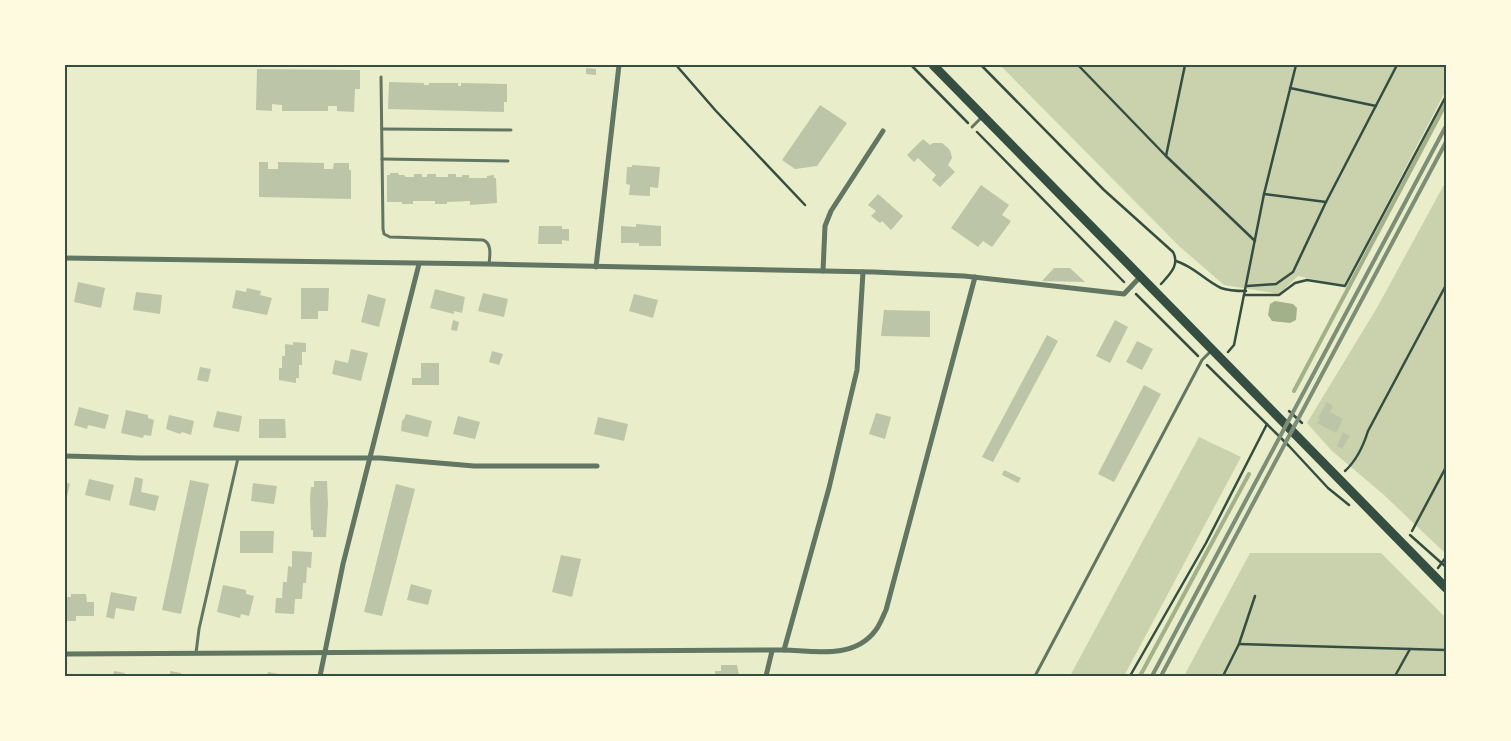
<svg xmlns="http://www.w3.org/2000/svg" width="1511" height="741" font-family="Overpass,sans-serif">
	<rect width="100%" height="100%" fill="#e9edc9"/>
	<g fill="#cad2ad">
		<polygon points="1000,65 1446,65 1446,90 1344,286 1298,276 1279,294 1224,285 1179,246"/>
		<polygon points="1446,181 1446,554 1384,495 1331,450 1307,423 1378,306"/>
		<polygon points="1199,437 1241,457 1124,676 1070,676"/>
		<polygon points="1250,553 1381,553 1446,618 1446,676 1184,676"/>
	</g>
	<polygon fill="#a3b18a" points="1275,301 1293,304 1297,308 1296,320 1290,323 1272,321 1268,315 1270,304"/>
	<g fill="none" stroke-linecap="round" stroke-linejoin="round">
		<g stroke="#a3b18a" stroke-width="4">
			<polyline points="1294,391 1446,103"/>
			<polyline points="1140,676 1249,474"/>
		</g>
	</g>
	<g fill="#bcc5a7">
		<polygon points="586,68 596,69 596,75 586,74"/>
		<polygon points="257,69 360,70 360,89 355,89 354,112 337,111 337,106 328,106 328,111 282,111 282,105 272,104 272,111 256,110"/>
		<polygon points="389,82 424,83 424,85 429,85 429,83 458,83 458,86 461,86 461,83 507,84 507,102 504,102 504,112 388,109"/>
		<polygon points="820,105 847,123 817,166 795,169 782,160"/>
		<polygon points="923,139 930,145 933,143 942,143 949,149 951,153 952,158 948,165 955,172 940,187 932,180 936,175 918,158 914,162 907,155"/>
		<polygon points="259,162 268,162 268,169 278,169 278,162 324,163 324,169 333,169 334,163 349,163 349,170 351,170 351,199 259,197"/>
		<polygon points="632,165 660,167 658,188 650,187 650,196 629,195 630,185 626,184 627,167 632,167"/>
		<polygon points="390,173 398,173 399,175 404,175 406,177 414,177 414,174 422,174 422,177 427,177 427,174 436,174 436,177 448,177 448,174 456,174 456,177 462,177 462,175 469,175 469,178 487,178 487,176 494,175 494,178 496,178 497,203 470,205 470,201 447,202 447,204 435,204 435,201 413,201 413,204 402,204 402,202 387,202 387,175 390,175"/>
		<polygon points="981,185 1009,205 1002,215 1011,221 992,247 983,241 978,247 951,228"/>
		<polygon points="878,194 903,216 891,230 882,221 880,223 871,216 876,211 868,205"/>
		<polygon points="636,224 661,226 661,246 639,246 639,243 621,243 621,226 636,227"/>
		<polygon points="539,226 562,226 562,229 569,229 569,241 562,240 562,244 538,244"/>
		<polygon points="1054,268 1070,268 1085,282 1042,281"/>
		<polygon points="78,282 105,288 101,308 74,302"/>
		<polygon points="247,288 261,291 260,295 272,298 267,315 232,308 236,290 246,292"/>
		<polygon points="301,288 329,288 328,311 318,311 318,319 301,319"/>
		<polygon points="435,289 465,297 462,313 454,311 454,314 430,308"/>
		<polygon points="136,292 162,295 160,314 133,310"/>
		<polygon points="483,293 508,299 504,317 478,311"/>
		<polygon points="368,294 386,299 379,327 361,322"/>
		<polygon points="634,294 658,300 653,318 629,311"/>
		<polygon points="884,310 930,311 930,337 881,336"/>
		<polygon points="453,320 459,322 457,331 451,330"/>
		<polygon points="1115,320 1128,327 1110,363 1096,356"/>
		<polygon points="1047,335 1058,341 993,462 982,457"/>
		<polygon points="1137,341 1153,349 1142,370 1126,362"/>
		<polygon points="293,342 306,343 306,352 302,352 302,365 299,365 299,378 296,378 296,383 279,380 279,368 282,368 282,356 285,356 285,344 293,345"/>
		<polygon points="351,349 368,353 361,381 332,374 335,360 348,363"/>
		<polygon points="492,351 503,354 499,365 489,362"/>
		<polygon points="421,363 439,363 439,385 412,385 412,378 421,378"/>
		<polygon points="200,367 211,369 208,382 197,380"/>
		<polygon points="1144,385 1161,394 1114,482 1098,474"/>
		<polygon points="1327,402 1333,406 1330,412 1343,419 1336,433 1317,423 1320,419 1318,418"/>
		<polygon points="79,407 109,415 105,429 88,425 87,429 74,425"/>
		<polygon points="126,410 148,415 148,418 154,420 151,436 144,435 143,438 121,433"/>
		<polygon points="217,411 242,416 239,432 213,427"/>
		<polygon points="876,413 891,417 885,439 869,434"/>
		<polygon points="406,414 432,421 428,437 401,431 402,421 404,419"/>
		<polygon points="169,415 194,421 191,435 182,432 180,434 166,429"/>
		<polygon points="458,416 480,422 475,439 453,434"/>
		<polygon points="598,417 628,424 624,441 594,434"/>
		<polygon points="259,419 285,419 286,438 259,438"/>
		<polygon points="1343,432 1350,436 1342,449 1337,446"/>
		<polygon points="1004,470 1021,478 1018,483 1002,475"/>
		<polygon points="135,477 143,479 141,492 159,496 155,511 129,505"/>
		<polygon points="89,479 114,485 110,501 85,495"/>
		<polygon points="190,480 209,484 181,614 162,610"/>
		<polygon points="314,481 327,481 328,504 326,537 313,537 313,530 311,530 310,499 311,487 314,487"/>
		<polygon points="65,482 70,484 66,501 65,501"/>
		<polygon points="253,483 277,486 274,504 251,501"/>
		<polygon points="396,484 415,489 382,616 364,612"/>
		<polygon points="240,531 274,531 273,553 240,553"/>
		<polygon points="292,551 312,552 311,568 307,567 306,583 303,583 302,599 295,599 294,614 275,613 276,598 282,598 283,582 287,582 288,566 292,567"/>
		<polygon points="561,555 581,559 572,597 552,592"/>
		<polygon points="411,584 432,590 428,605 407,600"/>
		<polygon points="223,585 246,590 246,594 254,596 249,616 241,614 240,618 217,612"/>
		<polygon points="111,592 137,597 134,611 116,608 114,619 106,617"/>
		<polygon points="71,594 86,594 87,602 94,602 94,616 76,616 76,621 65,621 65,597 71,597"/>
		<polygon points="721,665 737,665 739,676 715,676 715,671 721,671"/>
		<polygon points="114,671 125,673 124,676 113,676"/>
		<polygon points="170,671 181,673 181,676 170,676"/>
		<polygon points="268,672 285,675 285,676 267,676"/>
	</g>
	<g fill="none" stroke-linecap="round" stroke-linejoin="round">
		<g stroke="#344e41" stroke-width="2.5">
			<polyline points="676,65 716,111 805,205"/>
			<polyline points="911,65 968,123"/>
			<path d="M 981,65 L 1104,190 L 1173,252 C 1180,265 1170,274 1161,284"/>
			<polyline points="1078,65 1166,156 1255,241"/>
			<polyline points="1290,88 1376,106"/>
			<polyline points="977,132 1124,282"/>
			<polyline points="1166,156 1185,65"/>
			<polyline points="1264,194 1326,202"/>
			<path d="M 1176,261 C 1195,267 1204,280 1221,288 C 1229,291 1238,291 1246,291"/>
			<polyline points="1247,286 1276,284 1293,272 1326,202 1397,65"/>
			<polyline points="1136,294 1198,356"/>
			<polyline points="1245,295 1279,295 1295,283 1307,280 1345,286 1446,96"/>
			<polyline points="1228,352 1234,345 1264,194 1296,65"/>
			<polyline points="1207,365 1289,446 1328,488 1349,505"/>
			<polyline points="1289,411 1302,423"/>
			<path d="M 1345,471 C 1357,460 1363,447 1368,431 L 1446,285"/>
			<polyline points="1412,531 1446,467"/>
			<polyline points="1410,535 1446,567"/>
			<polyline points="1438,568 1446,557"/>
			<polyline points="1239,644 1446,650"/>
			<polyline points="1130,676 1206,543 1267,424"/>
			<polyline points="1223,676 1239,644 1255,596"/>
			<polyline points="1395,676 1410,649"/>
		</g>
		<g stroke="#617663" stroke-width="3">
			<path d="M 381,77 L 383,229 L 384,234 L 390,237 L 483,240 C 492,243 490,255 489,264"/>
			<polyline points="972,127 982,117"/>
			<polyline points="382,129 511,130"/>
			<polyline points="382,159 508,161"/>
			<polyline points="196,653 199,629 238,458"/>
			<polyline points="1035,676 1202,360 1211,351"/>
		</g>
		<g stroke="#617663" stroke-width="5">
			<polyline points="65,258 489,264 874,272 964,276 1124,294 1141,276"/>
			<polyline points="596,267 619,65"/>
			<polyline points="823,271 825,226 831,211 883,131"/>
			<polyline points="65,456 140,458 380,458 474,466 597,466"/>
			<polyline points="784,650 829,488 857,370 863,272"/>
			<path d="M 65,654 L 784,650 C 815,651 854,659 875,631 C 880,625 883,616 886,610 L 975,277"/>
			<polyline points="320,676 343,564 419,264"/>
			<polyline points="766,676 772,651"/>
		</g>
		<polyline stroke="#344e41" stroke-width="9" points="933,65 1446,588"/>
		<g stroke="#7c8e77" stroke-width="4">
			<polyline points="1152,676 1446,126"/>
			<polyline points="1161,676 1446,142"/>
		</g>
	</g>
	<rect width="1511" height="741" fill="none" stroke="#fefae0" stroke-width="132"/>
	<rect x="66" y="66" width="1379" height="609" fill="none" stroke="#344e41" stroke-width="2"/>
</svg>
